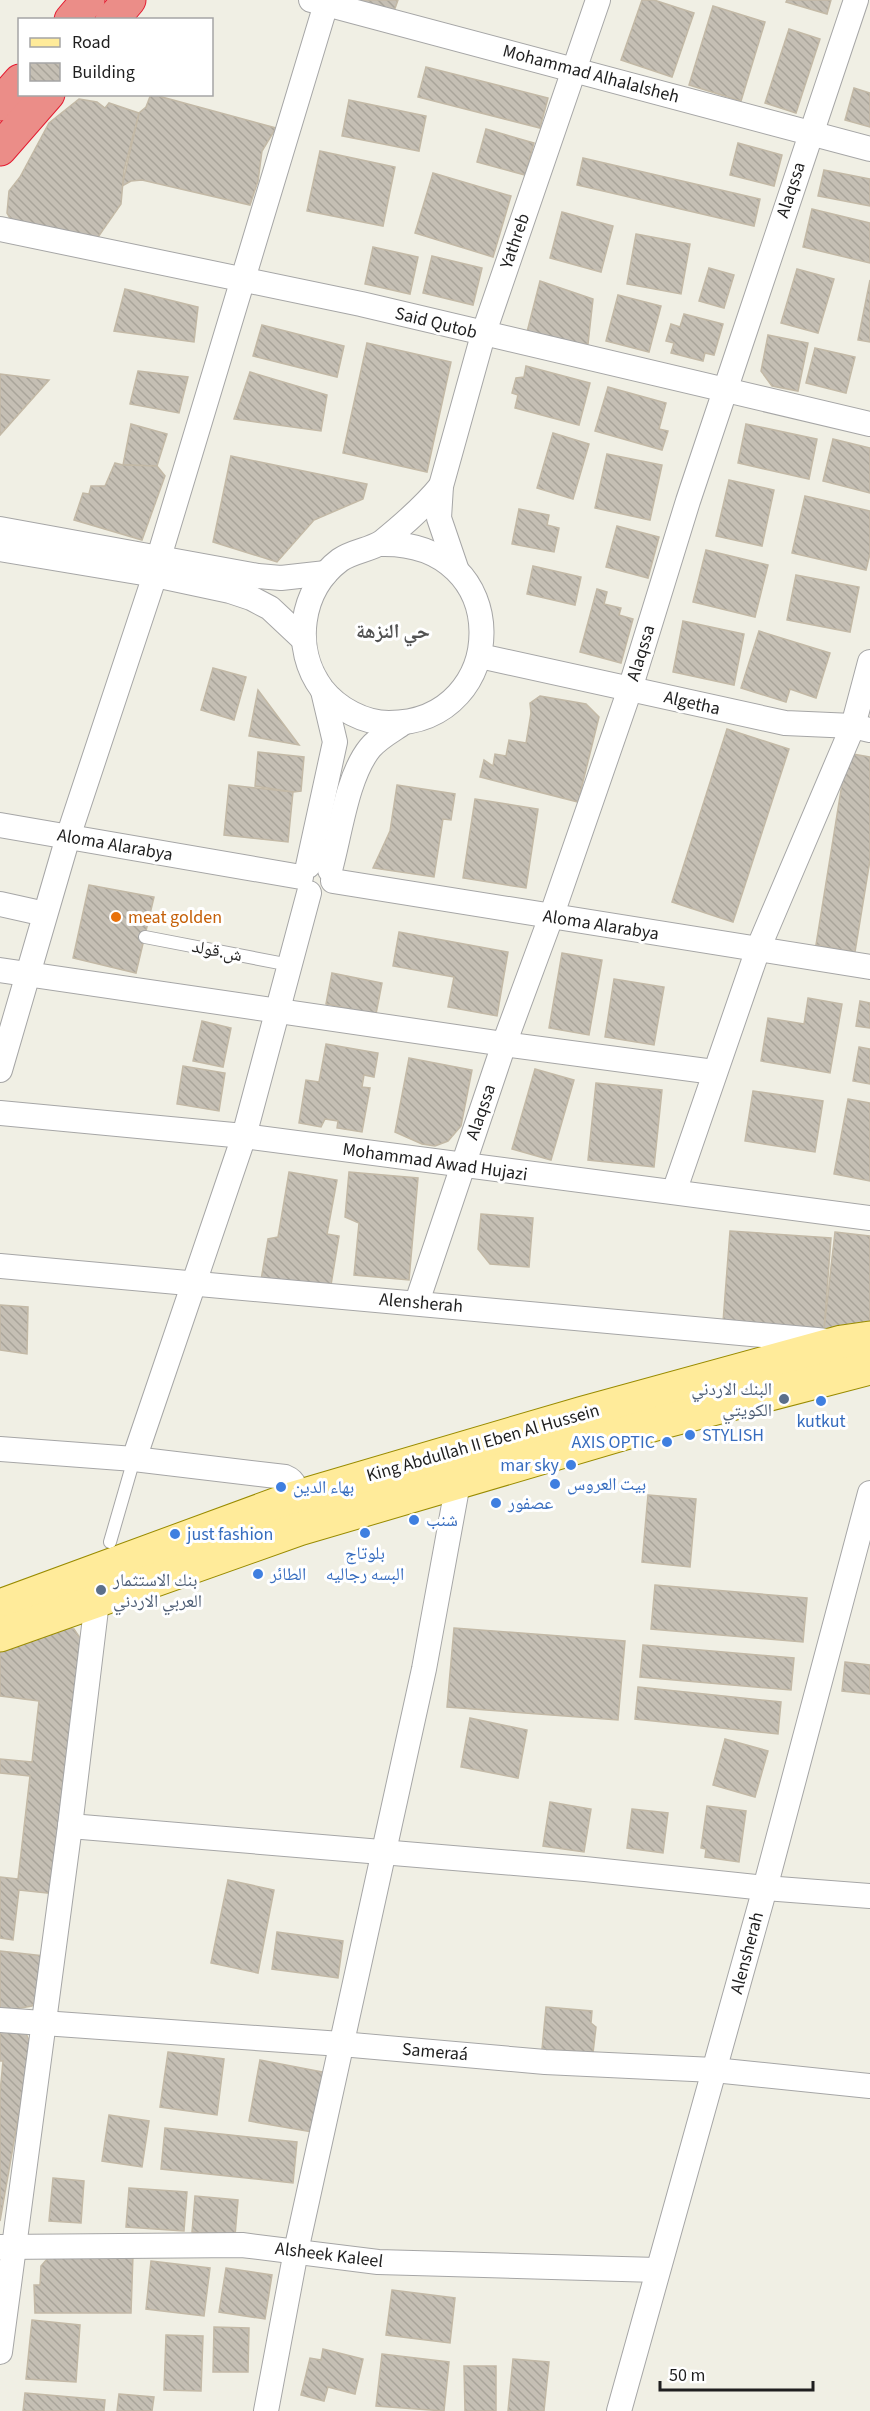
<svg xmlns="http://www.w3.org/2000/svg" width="870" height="2411" font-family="'Source Sans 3','Noto Naskh Arabic',sans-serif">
	<defs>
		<pattern id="building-back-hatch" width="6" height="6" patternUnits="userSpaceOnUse" patternTransform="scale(1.5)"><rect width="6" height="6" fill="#c5bfb4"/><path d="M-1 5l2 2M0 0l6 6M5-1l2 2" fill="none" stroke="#a9a49a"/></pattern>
	</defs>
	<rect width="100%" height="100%" fill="#f0efe4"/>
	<g fill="url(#building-back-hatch)" stroke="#c3b9a6" stroke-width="1.5">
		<polygon points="350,0 398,0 393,14"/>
		<polygon points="642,0 654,0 694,13 672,77 621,60"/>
		<polygon points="787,0 831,0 827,14 786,2"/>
		<polygon points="713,6 765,22 741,101 689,85"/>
		<polygon points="789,29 820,39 796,113 765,103"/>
		<polygon points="426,67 548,98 540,128 418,97"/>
		<polygon points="854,88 870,93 870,127 845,120"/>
		<polygon points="151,94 276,128 262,151 258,181 250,205 142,180 131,181 122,186 139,113 146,107"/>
		<polygon points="79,99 97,102 105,108 109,103 139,113 124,170 121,204 96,240 17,230 7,213 9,191 20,177 49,123"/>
		<polygon points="349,100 426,116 419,151 342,136"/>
		<polygon points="486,129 534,143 525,175 477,162"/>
		<polygon points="738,143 782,155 774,186 730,175"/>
		<polygon points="320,151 395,167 383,226 307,211"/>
		<polygon points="583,158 760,199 754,226 577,185"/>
		<polygon points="824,170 870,179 870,206 818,196"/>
		<polygon points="433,173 511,196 493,257 415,233"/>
		<polygon points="812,209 870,223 870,263 803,247"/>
		<polygon points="562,212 613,226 601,272 550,258"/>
		<polygon points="636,234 690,244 681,294 627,284"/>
		<polygon points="373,247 418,257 410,294 365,284"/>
		<polygon points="432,256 482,268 473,305 423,293"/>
		<polygon points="709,268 734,275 724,308 699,301"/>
		<polygon points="797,269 834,279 818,333 781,323"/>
		<polygon points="870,280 870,342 858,340"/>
		<polygon points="540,281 593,299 588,344 563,345 527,332"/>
		<polygon points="125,289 198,307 194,342 114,331"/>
		<polygon points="618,295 661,306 649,352 606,341"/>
		<polygon points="684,314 723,324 714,355 705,353 703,361 671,353 674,343 666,341 671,324 680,327"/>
		<polygon points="262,325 344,346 337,377 253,356"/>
		<polygon points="768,335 808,343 798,391 772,386 761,371"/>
		<polygon points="367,343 451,362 427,472 343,453"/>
		<polygon points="815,348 855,357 846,393 806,383"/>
		<polygon points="526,366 590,383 579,425 515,408 518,395 512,393 516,378 524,377"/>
		<polygon points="138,371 188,377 179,413 130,404"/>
		<polygon points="250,372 327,395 321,431 234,419"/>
		<polygon points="0,374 49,380 0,435"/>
		<polygon points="608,387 666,403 659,429 668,431 662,450 595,431"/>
		<polygon points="131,424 167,434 157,466 123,465"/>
		<polygon points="746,424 817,439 809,479 738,463"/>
		<polygon points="553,433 589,444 573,499 537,488"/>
		<polygon points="833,439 870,448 870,493 823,481"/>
		<polygon points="607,454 662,465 650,520 595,508"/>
		<polygon points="231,456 367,484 363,499 314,520 277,562 213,542"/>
		<polygon points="115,463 123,465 157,466 165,476 142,540 74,520 83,493 89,494 91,486 105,486"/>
		<polygon points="729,480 774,490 762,546 716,536"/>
		<polygon points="805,496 870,511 870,554 866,570 792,553"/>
		<polygon points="519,509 549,515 547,525 559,528 554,552 512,544"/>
		<polygon points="617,526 659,537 648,578 606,567"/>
		<polygon points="706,550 768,565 755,617 693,602"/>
		<polygon points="533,566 581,577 575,605 527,594"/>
		<polygon points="796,575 859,587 850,632 787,620"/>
		<polygon points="597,589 607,592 604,604 621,608 619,615 633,619 621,663 580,652"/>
		<polygon points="683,621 744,634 734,685 673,672"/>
		<polygon points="759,631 830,653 816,698 790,689 786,702 741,688"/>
		<polygon points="213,668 246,677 234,720 201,710"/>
		<polygon points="258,690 299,745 249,736"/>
		<polygon points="540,696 586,704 599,717 578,802 480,777 484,760 493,766 495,754 506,756 509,740 526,743 531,713 530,703"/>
		<polygon points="727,729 789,749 733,922 672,902"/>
		<polygon points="258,752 304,757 301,791 293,792 255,786"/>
		<polygon points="847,753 870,757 870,860 855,952 816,945"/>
		<polygon points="229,785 293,792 288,842 224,835"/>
		<polygon points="397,785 455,794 451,820 443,819 434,877 373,868 390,831"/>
		<polygon points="475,799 538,809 526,888 463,878"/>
		<polygon points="89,885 154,897 136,973 73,958"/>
		<polygon points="399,932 508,952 497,1016 448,1007 454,977 393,966"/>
		<polygon points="562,953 602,960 589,1035 549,1028"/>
		<polygon points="332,973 382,983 376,1014 326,1004"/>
		<polygon points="614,979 664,987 654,1045 605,1037"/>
		<polygon points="808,998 842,1004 830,1073 761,1061 768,1018 804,1024"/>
		<polygon points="860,1001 870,1003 870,1028 856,1026"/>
		<polygon points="202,1021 231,1028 223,1067 193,1061"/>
		<polygon points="326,1044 378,1053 374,1077 364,1075 362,1087 370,1088 362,1132 337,1128 338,1121 325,1119 321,1127 299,1123 306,1080 319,1082"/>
		<polygon points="859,1047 870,1049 870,1084 853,1081"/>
		<polygon points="409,1058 472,1070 461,1126 448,1141 435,1146 422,1144 395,1132"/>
		<polygon points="183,1066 225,1073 219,1111 177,1104"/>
		<polygon points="535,1069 574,1080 551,1160 512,1149"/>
		<polygon points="596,1083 662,1090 654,1167 588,1160"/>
		<polygon points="753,1091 823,1101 815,1152 745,1141"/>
		<polygon points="848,1099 870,1103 870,1181 834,1174"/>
		<polygon points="289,1172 337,1180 327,1234 339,1236 330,1291 261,1280 268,1239 278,1237"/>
		<polygon points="349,1172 418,1178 409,1280 354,1275 359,1223 345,1217"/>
		<polygon points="481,1214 533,1218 529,1267 490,1264 478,1249"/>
		<polygon points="730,1231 831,1238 824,1330 723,1322"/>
		<polygon points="835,1232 870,1236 870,1323 824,1330"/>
		<polygon points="0,1305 28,1307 27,1354 0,1350"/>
		<polygon points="648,1495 696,1499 690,1567 642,1562"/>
		<polygon points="655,1585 807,1598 803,1642 651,1629"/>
		<polygon points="47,1627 74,1629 84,1644 56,1894 19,1890 13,1940 0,1938 0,1877 18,1879 30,1776 0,1773 0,1759 32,1762 39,1701 0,1696 0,1647"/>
		<polygon points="454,1628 625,1641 618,1720 447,1707"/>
		<polygon points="643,1645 794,1658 791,1690 640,1677"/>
		<polygon points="845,1662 870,1665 870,1694 842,1691"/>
		<polygon points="638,1687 781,1702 778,1734 635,1719"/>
		<polygon points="470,1718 527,1730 518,1778 461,1767"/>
		<polygon points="725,1739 768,1751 755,1797 713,1785"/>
		<polygon points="550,1802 591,1809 584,1852 543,1846"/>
		<polygon points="707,1806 746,1811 739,1862 705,1857 706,1849 701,1848"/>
		<polygon points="632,1809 668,1813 663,1853 627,1848"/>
		<polygon points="228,1880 274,1890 258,1973 211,1963"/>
		<polygon points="277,1932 343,1941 338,1978 272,1969"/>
		<polygon points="0,1951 44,1956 40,1996 32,2006 15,2009 0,2008"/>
		<polygon points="546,2007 592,2011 591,2023 596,2027 593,2053 542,2049"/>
		<polygon points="0,2028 25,2031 31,2045 0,2221 0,2093 3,2061 0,2061"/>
		<polygon points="168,2052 224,2059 217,2115 160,2107"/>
		<polygon points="260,2060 323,2072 312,2132 249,2121"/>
		<polygon points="109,2115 149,2121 142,2167 102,2161"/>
		<polygon points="165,2128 297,2142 293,2183 161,2169"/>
		<polygon points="53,2178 84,2181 81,2223 49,2221"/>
		<polygon points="129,2188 187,2192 184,2231 126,2227"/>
		<polygon points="195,2196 238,2200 235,2236 192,2232"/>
		<polygon points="54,2251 133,2255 131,2313 35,2313 34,2285 40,2285 41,2266"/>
		<polygon points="151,2261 210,2268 204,2316 146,2309"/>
		<polygon points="226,2268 272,2275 265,2319 219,2312"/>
		<polygon points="392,2290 455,2298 450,2343 386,2335"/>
		<polygon points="32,2320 80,2325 76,2382 26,2379"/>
		<polygon points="214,2327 249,2328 248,2372 213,2372"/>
		<polygon points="166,2335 203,2336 201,2391 164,2390"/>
		<polygon points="323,2349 363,2359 355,2394 328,2387 324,2401 301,2395 310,2358 321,2360"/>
		<polygon points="382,2354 449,2362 444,2411 376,2406"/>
		<polygon points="513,2359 549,2362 544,2411 508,2411"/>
		<polygon points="464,2366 496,2366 496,2411 465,2411"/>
		<polygon points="25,2393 105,2400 104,2411 23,2411"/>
		<polygon points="119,2394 154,2397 152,2411 117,2411"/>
	</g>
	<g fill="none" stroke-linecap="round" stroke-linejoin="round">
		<defs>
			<g id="lane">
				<polyline points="145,937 290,965"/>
				<polyline points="110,1542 134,1459"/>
			</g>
			<g id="street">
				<polyline points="311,0 870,149"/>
				<polyline points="0,229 361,304 870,424"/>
				<polyline points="0,529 258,576 281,578 326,573"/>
				<path d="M 379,544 C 517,539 511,723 389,723 C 364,723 338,709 322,689 C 292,649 300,590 340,560 C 353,551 370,550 382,542 C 403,525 424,507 441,486"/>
				<polyline points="0,549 155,575 230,591 251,598 270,608 303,639"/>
				<polyline points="159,557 326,4"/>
				<polyline points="456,568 439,518 441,486 483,335 598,0"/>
				<polyline points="480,656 785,723 853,726 870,730"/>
				<polyline points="0,825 301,877"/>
				<polyline points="308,866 335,742 323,691"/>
				<path d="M 330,870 C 340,834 347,776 370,748 C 378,738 393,730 403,723"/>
				<polyline points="333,881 870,967"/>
				<polyline points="0,904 45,914"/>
				<polyline points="0,970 504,1044 714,1072"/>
				<polyline points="0,1070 68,837 155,575"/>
				<polyline points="0,1113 244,1136 870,1218"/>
				<polyline points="674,1192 758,949 853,726 870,662"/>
				<polyline points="0,1266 828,1341"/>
				<polyline points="417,1302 504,1044 551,917 630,689 688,501 856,0"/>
				<path d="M 0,1449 L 134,1459 L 285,1477 C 295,1481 297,1489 294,1498"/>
				<polyline points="134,1459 244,1136 309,893"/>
				<polyline points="70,1826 585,1869 765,1888 870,1896"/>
				<polyline points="0,2020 341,2044 545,2062 714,2070 870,2086"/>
				<polyline points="0,2247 242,2245 378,2262 657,2270"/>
				<polyline points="0,2352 70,1826 97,1601 96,1586"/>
				<polyline points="266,2411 296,2251 424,1669 458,1483"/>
				<polyline points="619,2411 765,1888 870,1493"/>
			</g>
			<g id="primary">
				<polyline points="0,1606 294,1498 583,1413 842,1342 870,1338"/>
				<polyline points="0,1635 299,1529 666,1421 870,1368"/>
			</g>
			<g id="highway">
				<polyline points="71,20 88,0"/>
				<polyline points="112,20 129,0"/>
				<polyline points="0,104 20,81"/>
				<polyline points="0,149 48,94"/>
			</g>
		</defs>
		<use href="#lane" stroke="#a6a6a6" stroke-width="14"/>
		<use href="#street" stroke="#a6a6a6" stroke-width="26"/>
		<use href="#primary" stroke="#998b00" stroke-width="35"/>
		<use href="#highway" stroke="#e41c31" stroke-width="35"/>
		<use href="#lane" stroke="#fff" stroke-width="12"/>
		<use href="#street" stroke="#fff" stroke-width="24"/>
		<use href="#primary" stroke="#ffeb9a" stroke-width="33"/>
		<use href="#highway" stroke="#eb8d88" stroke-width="33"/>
	</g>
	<circle fill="#e8710a" stroke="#fff" stroke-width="2" cx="116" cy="917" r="6"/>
	<g fill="#5c6f8a" stroke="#fff" stroke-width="2">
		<circle cx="784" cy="1399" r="6"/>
		<circle cx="101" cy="1590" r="6"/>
	</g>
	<g fill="#3f7fe0" stroke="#fff" stroke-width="2">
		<circle cx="821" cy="1401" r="6"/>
		<circle cx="690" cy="1435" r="6"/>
		<circle cx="667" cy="1442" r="6"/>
		<circle cx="571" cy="1465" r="6"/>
		<circle cx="555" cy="1484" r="6"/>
		<circle cx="281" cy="1487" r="6"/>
		<circle cx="496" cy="1503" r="6"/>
		<circle cx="414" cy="1520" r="6"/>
		<circle cx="365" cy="1533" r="6"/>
		<circle cx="175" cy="1534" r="6"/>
		<circle cx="258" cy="1574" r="6"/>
	</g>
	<g text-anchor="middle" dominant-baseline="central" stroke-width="6" stroke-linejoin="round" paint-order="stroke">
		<g font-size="18" fill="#1f1f1f" stroke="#fff">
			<text transform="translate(591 74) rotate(15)">Mohammad Alhalalsheh</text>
			<text transform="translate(791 190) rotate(-72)">Alaqssa</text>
			<text transform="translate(515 241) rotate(-71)">Yathreb</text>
			<text transform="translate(436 323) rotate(14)">Said Qutob</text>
			<text transform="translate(641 653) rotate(-73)">Alaqssa</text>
			<text transform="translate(692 703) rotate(13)">Algetha</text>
			<text transform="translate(115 845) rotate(10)">Aloma Alarabya</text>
			<text transform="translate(601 925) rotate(9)">Aloma Alarabya</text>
			<text transform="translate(217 951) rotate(11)">ش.قولد</text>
			<text transform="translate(481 1112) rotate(-71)">Alaqssa</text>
			<text transform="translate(435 1162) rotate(8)">Mohammad Awad Hujazi</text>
			<text transform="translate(421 1303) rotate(5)">Alensherah</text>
			<text transform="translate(483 1443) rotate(-16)">King Abdullah II Eben Al Hussein</text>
			<text transform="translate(747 1953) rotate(-75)">Alensherah</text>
			<text transform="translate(435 2052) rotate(5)">Sameraá</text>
			<text transform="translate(329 2255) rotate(7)">Alsheek Kaleel</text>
		</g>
		<g font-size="18" fill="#c56008" stroke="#fff" text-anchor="start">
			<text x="128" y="917">meat golden</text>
		</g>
		<g font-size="18" fill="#4e5e75" stroke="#fff" text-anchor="end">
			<text x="772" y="1389">البنك الاردني<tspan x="772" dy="21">الكويتي</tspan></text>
			<text x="113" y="1580" text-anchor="start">بنك الاستثمار<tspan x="113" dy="21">العربي الاردني</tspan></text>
		</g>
		<g font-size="18" fill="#366cbe" stroke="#fff" text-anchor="start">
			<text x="821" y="1421" text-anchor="middle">kutkut</text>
			<text x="702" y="1435">STYLISH</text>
			<text x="655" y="1442" text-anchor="end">AXIS OPTIC</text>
			<text x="559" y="1465" text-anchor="end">mar sky</text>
			<text x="567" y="1484">بيت العروس</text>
			<text x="293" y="1487">بهاء الدين</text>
			<text x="508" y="1503">عصفور</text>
			<text x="426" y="1520">شنب</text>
			<text x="187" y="1534">just fashion</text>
			<text x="365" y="1553" text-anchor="middle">بلوتاج<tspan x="365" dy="21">البسه رجاليه</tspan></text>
			<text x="270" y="1574">الطائر</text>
		</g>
		<g font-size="20" font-weight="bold" fill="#525252" stroke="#fff">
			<text x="393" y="632">حي النزهة</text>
		</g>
	</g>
	<rect x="18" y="18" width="195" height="78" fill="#ffffff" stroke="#a5a5a5" stroke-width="1.5"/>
	<rect x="30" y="38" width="30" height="9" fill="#ffeb9a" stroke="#a5a5a5" stroke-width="1.5"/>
	<text x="72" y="48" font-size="18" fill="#1f1f1f">Road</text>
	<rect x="30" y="63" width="30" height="18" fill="url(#building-back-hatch)" stroke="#a5a5a5" stroke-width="1.5"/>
	<text x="72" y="78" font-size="18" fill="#1f1f1f">Building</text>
	<path d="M660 2381v9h153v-9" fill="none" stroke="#1f1f1f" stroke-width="3"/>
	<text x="669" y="2381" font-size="18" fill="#1f1f1f" stroke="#ffffff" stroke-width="4.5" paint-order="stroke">50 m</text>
</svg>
